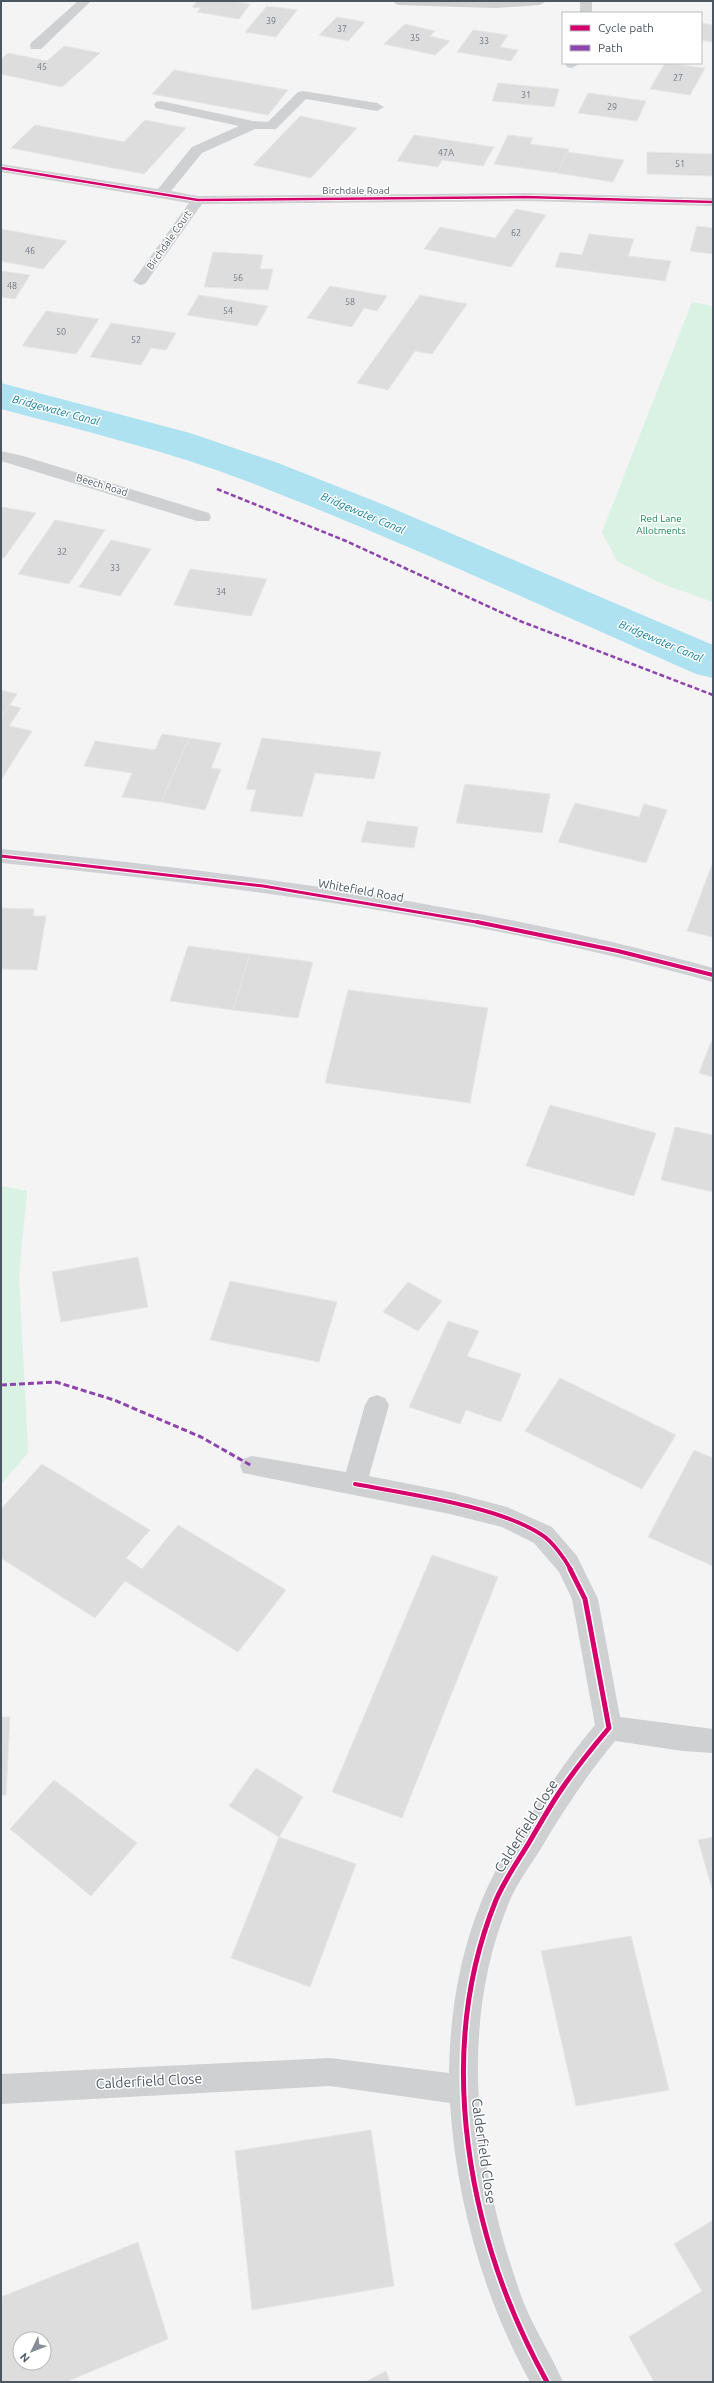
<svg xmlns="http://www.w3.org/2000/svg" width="714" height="2383" font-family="Ubuntu,sans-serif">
	<rect width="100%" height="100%" fill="#f4f4f4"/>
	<g fill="#d9f2e3">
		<polygon points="692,302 713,306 713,602 660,583 617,561 602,532"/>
		<polygon points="1,1186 27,1191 19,1275 28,1453 1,1484"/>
	</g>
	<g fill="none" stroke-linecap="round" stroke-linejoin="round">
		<path fill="#aee2f0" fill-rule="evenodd" d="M 1,383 L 190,433 L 278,463 L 387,506 L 713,645 L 713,678 L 696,674 C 548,609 400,540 249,482 C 168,451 84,431 1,409 Z"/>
	</g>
	<g fill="#ddddde" stroke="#e5e6e7" fill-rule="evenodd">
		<polygon points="197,1 231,1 250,4 239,19 197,12 201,8 192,7"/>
		<polygon points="267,6 297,10 276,37 245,32"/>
		<polygon points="337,17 365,22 348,41 319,35"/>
		<polygon points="701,23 713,25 713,42 701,40"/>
		<polygon points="405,24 435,31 430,36 450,41 435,55 384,44"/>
		<polygon points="473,30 508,35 500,47 518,50 511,61 457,52"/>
		<polygon points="64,46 100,53 62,87 1,74 1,59 8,53 47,61"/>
		<polygon points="665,63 705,68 690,95 650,89"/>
		<polygon points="174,70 288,90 268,115 152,94"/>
		<polygon points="498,83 559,89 554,107 492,101"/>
		<polygon points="588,93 646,101 637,121 578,113"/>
		<polygon points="300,116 357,128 311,178 253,165"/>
		<polygon points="145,120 186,128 144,174 11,148 35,125 124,142"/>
		<polygon points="414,135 494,147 483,166 442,160 438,167 397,161"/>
		<polygon points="508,135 533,138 530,144 569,149 557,173 494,164"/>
		<polygon points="567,152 624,160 613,182 557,173"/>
		<polygon points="647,152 713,154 713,176 647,174"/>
		<polygon points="516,209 546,215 511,267 424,249 440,227 495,238"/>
		<polygon points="697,226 713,228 713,254 690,251"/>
		<polygon points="1,229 67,241 43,269 1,261"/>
		<polygon points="589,234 634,239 628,256 671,261 665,281 555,267 560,252 582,255"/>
		<polygon points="213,252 263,255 260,269 273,269 268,290 204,287"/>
		<polygon points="1,271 30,275 15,299 1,297"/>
		<polygon points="330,286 387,296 377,311 364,308 352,327 307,318"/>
		<polygon points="199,295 268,306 257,326 187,315"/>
		<polygon points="420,295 467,304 432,354 415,351 388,390 357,383"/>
		<polygon points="46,311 99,319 76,354 22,346"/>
		<polygon points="111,323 176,333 166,350 151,348 141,365 90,357"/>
		<polygon points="3,507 36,513 4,558 1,557 1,510"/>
		<polygon points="55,520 105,530 69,584 18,574"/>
		<polygon points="111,540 151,549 120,596 79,587"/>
		<polygon points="190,569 267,579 251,616 174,605"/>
		<polygon points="1,690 17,694 1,718"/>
		<polygon points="9,705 21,708 9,726 32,731 1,780 1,718"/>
		<polygon points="162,734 189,738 161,802 122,797 132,773 84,766 95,741 155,750"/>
		<polygon points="189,738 221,743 211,768 221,769 205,810 161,802"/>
		<polygon points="262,738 381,752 374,779 315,773 302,817 250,811 256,790 246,789"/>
		<polygon points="465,784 550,794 542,833 456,823"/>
		<polygon points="575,803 639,817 644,804 667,810 646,863 558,842"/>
		<polygon points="367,821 418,827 414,848 361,842"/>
		<polygon points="713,862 713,937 687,931"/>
		<polygon points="1,908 34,909 33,916 46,916 37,970 1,969"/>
		<polygon points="188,946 250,954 233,1010 170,1001"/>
		<polygon points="250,954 313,962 298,1018 233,1010"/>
		<polygon points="348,990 488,1008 470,1103 325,1083"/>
		<polygon points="711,1042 713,1043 713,1077 699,1073"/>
		<polygon points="550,1105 656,1133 634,1196 526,1166"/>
		<polygon points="675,1127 713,1135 713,1192 661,1180"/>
		<polygon points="138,1257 148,1307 61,1322 52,1272"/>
		<polygon points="230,1281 337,1302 319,1362 210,1340"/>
		<polygon points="408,1282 442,1301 418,1331 383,1312"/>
		<polygon points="448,1321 479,1331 467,1356 521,1374 501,1422 466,1410 460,1424 409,1407"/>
		<polygon points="560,1378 676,1435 642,1489 525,1431"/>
		<polygon points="694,1450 713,1458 713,1566 648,1537"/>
		<polygon points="42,1464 150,1530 126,1558 142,1569 178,1525 286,1590 238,1652 125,1581 95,1618 1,1558 1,1509"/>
		<polygon points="432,1555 498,1577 402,1818 332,1792"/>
		<polygon points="1,1717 10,1717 6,1795 1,1795"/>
		<polygon points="256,1768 303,1797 279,1837 229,1806"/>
		<polygon points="54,1780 137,1843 91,1896 10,1829"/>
		<polygon points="279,1837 356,1864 310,1987 231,1958"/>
		<polygon points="713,1837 713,1892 698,1840"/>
		<polygon points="631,1936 669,2090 576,2106 541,1951"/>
		<polygon points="371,2130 394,2286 252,2310 235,2151"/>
		<polygon points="713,2220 713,2382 654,2382 629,2337 702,2291 674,2244"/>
		<path d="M 138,2242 L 168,2339 L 66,2382 L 1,2382 L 1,2297 ZM 20,2339 L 44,2339 L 44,2363 L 20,2363 Z"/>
		<polygon points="386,2371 390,2382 365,2382"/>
	</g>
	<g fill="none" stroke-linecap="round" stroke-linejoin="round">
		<polygon fill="#ced0d2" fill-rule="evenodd" points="78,1 91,1 41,49 31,49 30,46 31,43"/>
		<g fill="#ced0d2" fill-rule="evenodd">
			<polygon points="392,1 546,1 540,5 495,8 398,5"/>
			<rect x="580" y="1" width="12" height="12"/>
			<polygon points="565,63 579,63 579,64 572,68 567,67"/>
			<polygon points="303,91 377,103 384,107 377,111 306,99 276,129 255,129 202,153 171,191 198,196 525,193 713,198 713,206 525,201 202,204 145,284 140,285 133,281 189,203 1,172 1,164 158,189 192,147 239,126 156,108 154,105 156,102 161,101 253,121 268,122 298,92"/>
			<polygon points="1,451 23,456 209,513 211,517 209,521 197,521 1,461"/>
			<path d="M 377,1395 L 385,1398 L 389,1405 L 369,1476 L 450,1492 L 507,1507 L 552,1527 L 577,1556 L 598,1599 L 620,1717 L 713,1729 L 713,1753 L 683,1751 L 615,1741 C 586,1776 563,1811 540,1850 C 530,1866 518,1882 510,1900 C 456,2028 477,2174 523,2301 C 534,2329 551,2354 563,2382 L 530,2382 C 483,2297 456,2199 450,2103 L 330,2086 L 1,2104 L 1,2074 L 330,2058 L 449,2073 C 450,2004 463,1934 495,1872 C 503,1858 512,1845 521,1831 C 544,1794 567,1758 595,1725 L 572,1599 L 559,1572 L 534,1543 L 502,1527 L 450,1514 L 243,1473 L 240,1466 L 243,1459 L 252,1456 L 346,1472 L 365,1405 L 369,1398 Z"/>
		</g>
		<path fill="#ced0d4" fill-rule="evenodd" d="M 1,849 C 240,872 481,904 713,968 L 713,982 C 481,918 240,886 1,863 Z"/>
		<polyline stroke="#8e44ad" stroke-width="2.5" stroke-dasharray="5 2.5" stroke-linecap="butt" points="217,489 346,541 520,621 713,695"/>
		<polyline stroke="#8e44ad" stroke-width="3" stroke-dasharray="6 3" stroke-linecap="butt" points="1,1385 56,1382 114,1400 201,1437 252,1466"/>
		<defs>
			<polyline id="cycleway-far3" points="1,168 198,200 525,197 713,202"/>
			<polyline id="cycleway-far2" points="1,856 263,886 482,923"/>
			<g id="cycleway-far1">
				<polyline points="477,922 618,951 713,975"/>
				<path d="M 355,1484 C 407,1494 499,1506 542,1535 C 552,1541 565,1559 571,1570"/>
			</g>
			<path id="cycleway" d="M 547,2382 C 468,2239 433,2055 496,1900 C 505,1879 518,1861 530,1841 C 540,1824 550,1806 561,1790 C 576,1768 592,1748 609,1728 L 585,1599 L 570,1569"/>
		</defs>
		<use href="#cycleway-far3" stroke="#fff" stroke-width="4"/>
		<use href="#cycleway-far2" stroke="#fff" stroke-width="5"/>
		<use href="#cycleway-far1" stroke="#fff" stroke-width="6"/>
		<use href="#cycleway" stroke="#fff" stroke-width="8"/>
		<use href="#cycleway-far3" stroke="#d6006c" stroke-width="2.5"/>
		<use href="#cycleway-far2" stroke="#d6006c" stroke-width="3"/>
		<use href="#cycleway-far1" stroke="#d6006c" stroke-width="4"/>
		<use href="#cycleway" stroke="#d6006c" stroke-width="5"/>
	</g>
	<g text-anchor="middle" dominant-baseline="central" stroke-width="3" stroke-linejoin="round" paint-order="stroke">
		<g font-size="9" fill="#707881">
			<text x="271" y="21">39</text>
			<text x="342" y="29">37</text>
			<text x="415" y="38">35</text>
			<text x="484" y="41">33</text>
			<text x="42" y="67">45</text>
			<text x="678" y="78">27</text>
			<text x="526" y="95">31</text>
			<text x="612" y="107">29</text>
			<text x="446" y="153">47A</text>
			<text x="680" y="164">51</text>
			<text x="516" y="233">62</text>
			<text x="30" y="251">46</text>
			<text x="238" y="278">56</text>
			<text x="12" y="286">48</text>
			<text x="350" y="302">58</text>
			<text x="228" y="311">54</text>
			<text x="61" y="332">50</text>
			<text x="136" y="340">52</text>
			<text x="62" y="552">32</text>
			<text x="115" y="568">33</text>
			<text x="221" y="592">34</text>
		</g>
		<g font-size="10" fill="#4a5661" stroke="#fff">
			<text x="356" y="190">Birchdale Road</text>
			<text transform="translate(169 240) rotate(-55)">Birchdale Court</text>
			<text transform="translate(102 485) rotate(17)">Beech Road</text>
		</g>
		<g font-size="10" fill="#17864f" stroke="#fff">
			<text x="661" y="518">Red Lane<tspan x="661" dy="12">Allotments</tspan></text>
		</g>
		<g font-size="11" font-style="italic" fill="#0c7c9b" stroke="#fff">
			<text transform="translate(56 410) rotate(15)">Bridgewater Canal</text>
			<text transform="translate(363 513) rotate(23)">Bridgewater Canal</text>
			<text transform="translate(661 641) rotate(23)">Bridgewater Canal</text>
		</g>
		<g font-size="12" fill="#4a5661" stroke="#fff">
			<text transform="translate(361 890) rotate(10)">Whitefield Road</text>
		</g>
		<g font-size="14" fill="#4a5661" stroke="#fff">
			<text transform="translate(526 1826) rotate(-58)">Calderfield Close</text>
			<text transform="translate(149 2081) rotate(-3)">Calderfield Close</text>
			<text transform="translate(484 2151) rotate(82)">Calderfield Close</text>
		</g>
	</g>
	<rect width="714" height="2383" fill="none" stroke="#4a5661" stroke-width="4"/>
	<rect x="562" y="12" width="140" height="52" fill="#ffffff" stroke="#b7bbc0"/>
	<rect x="570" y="25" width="20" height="6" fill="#d6006c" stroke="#b7bbc0"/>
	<text x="598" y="32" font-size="12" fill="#4a5661">Cycle path</text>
	<rect x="570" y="45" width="20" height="6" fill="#8e44ad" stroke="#b7bbc0"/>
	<text x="598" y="52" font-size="12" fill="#4a5661">Path</text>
	<g transform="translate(32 2351) rotate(227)"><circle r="19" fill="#ffffff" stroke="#b7bbc0"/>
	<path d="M0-3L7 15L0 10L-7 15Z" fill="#868d94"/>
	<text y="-6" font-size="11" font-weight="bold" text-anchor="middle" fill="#4a5661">N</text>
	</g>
</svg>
